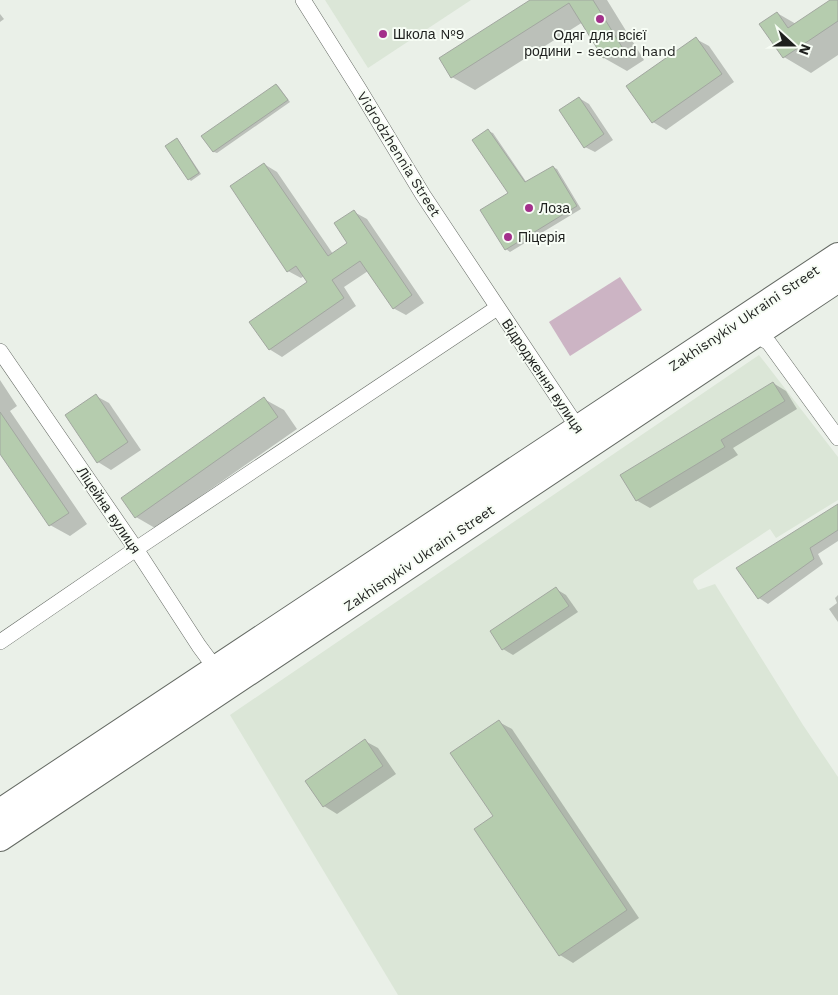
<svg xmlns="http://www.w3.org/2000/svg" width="838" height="995" font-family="'Work Sans',sans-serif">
	<rect width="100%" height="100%" fill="#eaf0e8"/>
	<g fill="#dbe6d7">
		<polygon points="325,0 471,0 368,68"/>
		<polygon points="759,355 838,457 838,500 776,538 770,529 694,579 693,582 698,590 715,584 803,725 838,777 838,995 398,995 230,715"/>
	</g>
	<polygon fill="#ccb4c4" points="620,277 642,310 570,356 549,322"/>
	<g fill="#0003">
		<polygon points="532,0 607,0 644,60 627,71 604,58 583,22 475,90 452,77"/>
		<polygon points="832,0 838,0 838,55 811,73 784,57 777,13 796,24"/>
		<polygon points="0,14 4,19 0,22"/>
		<polygon points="696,39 709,46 734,82 666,130 653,122"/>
		<polygon points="277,85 279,87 290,102 217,153 214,152 203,136"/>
		<polygon points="579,98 589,104 613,140 595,152 585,147"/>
		<polygon points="488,131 493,133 527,183 553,167 557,169 581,209 510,252 506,249 510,193"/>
		<polygon points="177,140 179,141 201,174 191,181 189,179"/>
		<polygon points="264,164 277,172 333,254 349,243 354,212 367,219 424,303 406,315 393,308 368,271 344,287 356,306 282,357 269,349 309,283 304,276 301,278 288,271"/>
		<polygon points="0,380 17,406 10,411 87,524 70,536 50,525 0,451"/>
		<polygon points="773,383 786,391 797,409 733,448 738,455 650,508 636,500"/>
		<polygon points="96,396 109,403 141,450 111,470 98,462"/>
		<polygon points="264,399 284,410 297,429 155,528 136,517"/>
		<polygon points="838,506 838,541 818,554 823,564 768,604 759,598 738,568"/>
		<polygon points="556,589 566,595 578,612 513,655 503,649"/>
		<polygon points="838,595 838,622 829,609 837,603 835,598"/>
		<polygon points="499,722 512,729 639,918 573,963 560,955 494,816"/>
		<polygon points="365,741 378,748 396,774 337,814 324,806 307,781"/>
	</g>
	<g fill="#b5ccae" stroke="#a2a7a0">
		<polygon points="530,0 593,0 622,47 603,58 569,3 451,78 439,58"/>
		<polygon points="830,0 838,0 838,21 783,58 759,24 777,12 788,28"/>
		<polygon points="696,37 722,74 652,123 626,86"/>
		<polygon points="276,84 288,100 213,152 201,136"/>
		<polygon points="579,97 604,134 584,148 559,110"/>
		<polygon points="488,129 525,182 553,166 577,206 505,250 480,210 508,193 472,140"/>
		<polygon points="177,138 199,173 188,180 165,146"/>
		<polygon points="264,163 328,256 347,243 334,223 354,210 412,295 393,309 360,261 332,280 344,298 269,350 249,322 307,282 296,266 287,272 230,186"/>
		<polygon points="773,382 785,401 721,440 725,447 636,501 620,475"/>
		<polygon points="96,394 128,442 97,463 65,415"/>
		<polygon points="264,397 278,417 135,518 121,498"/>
		<polygon points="0,412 69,513 49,526 0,454"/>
		<polygon points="838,504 838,530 810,548 814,559 758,599 736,568"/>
		<polygon points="556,587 569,606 502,650 490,631"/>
		<polygon points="499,720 627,910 559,956 474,829 493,816 450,753"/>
		<polygon points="365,739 383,766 323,807 305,781"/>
	</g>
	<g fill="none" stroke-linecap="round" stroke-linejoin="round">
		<defs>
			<g id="street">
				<polyline points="303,0 359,89 423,195 582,434"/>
				<polyline points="755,334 769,343 838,438"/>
				<polyline points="0,351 136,549 199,646 216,669"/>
				<polyline points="0,642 136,549 497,308"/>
			</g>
			<g id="highway">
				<polyline points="0,812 838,256"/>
				<polyline points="0,838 838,279"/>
			</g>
		</defs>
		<use href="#street" stroke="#646963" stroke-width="16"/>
		<use href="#highway" stroke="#646963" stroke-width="28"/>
		<use href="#street" stroke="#fff" stroke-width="15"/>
		<use href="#highway" stroke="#fff" stroke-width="26"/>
	</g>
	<g fill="#a3308b" stroke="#f7fdf5" stroke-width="2">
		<circle cx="600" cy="19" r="5"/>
		<circle cx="383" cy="34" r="5"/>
		<circle cx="529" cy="208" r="5"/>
		<circle cx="508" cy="237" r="5"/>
	</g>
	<g text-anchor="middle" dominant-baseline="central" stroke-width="4" stroke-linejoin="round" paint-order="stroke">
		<g font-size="14" fill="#1e201e" stroke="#f7fdf5" text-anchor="start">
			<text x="393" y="34">Школа №9</text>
			<text x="600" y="35" text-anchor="middle">Одяг для всієї<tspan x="600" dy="16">родини - second hand</tspan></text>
			<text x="539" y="208">Лоза</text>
			<text x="518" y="237">Піцерія</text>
		</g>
		<g font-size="14" fill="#1e201e" stroke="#f7fdf5">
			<text transform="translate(399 154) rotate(58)">Vidrodzhennia Street</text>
			<text transform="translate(744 318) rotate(-34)">Zakhisnykiv Ukraini Street</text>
			<text transform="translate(543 376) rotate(56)">Відродження вулиця</text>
			<text transform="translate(109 510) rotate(56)">Ліцейна вулиця</text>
			<text transform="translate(419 558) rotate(-34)">Zakhisnykiv Ukraini Street</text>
		</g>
	</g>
	<g transform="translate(793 45) rotate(111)" stroke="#f7fdf5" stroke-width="4" paint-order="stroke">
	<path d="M0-4L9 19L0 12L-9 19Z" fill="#1e201e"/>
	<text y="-8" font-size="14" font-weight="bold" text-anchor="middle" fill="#1e201e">N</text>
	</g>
</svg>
